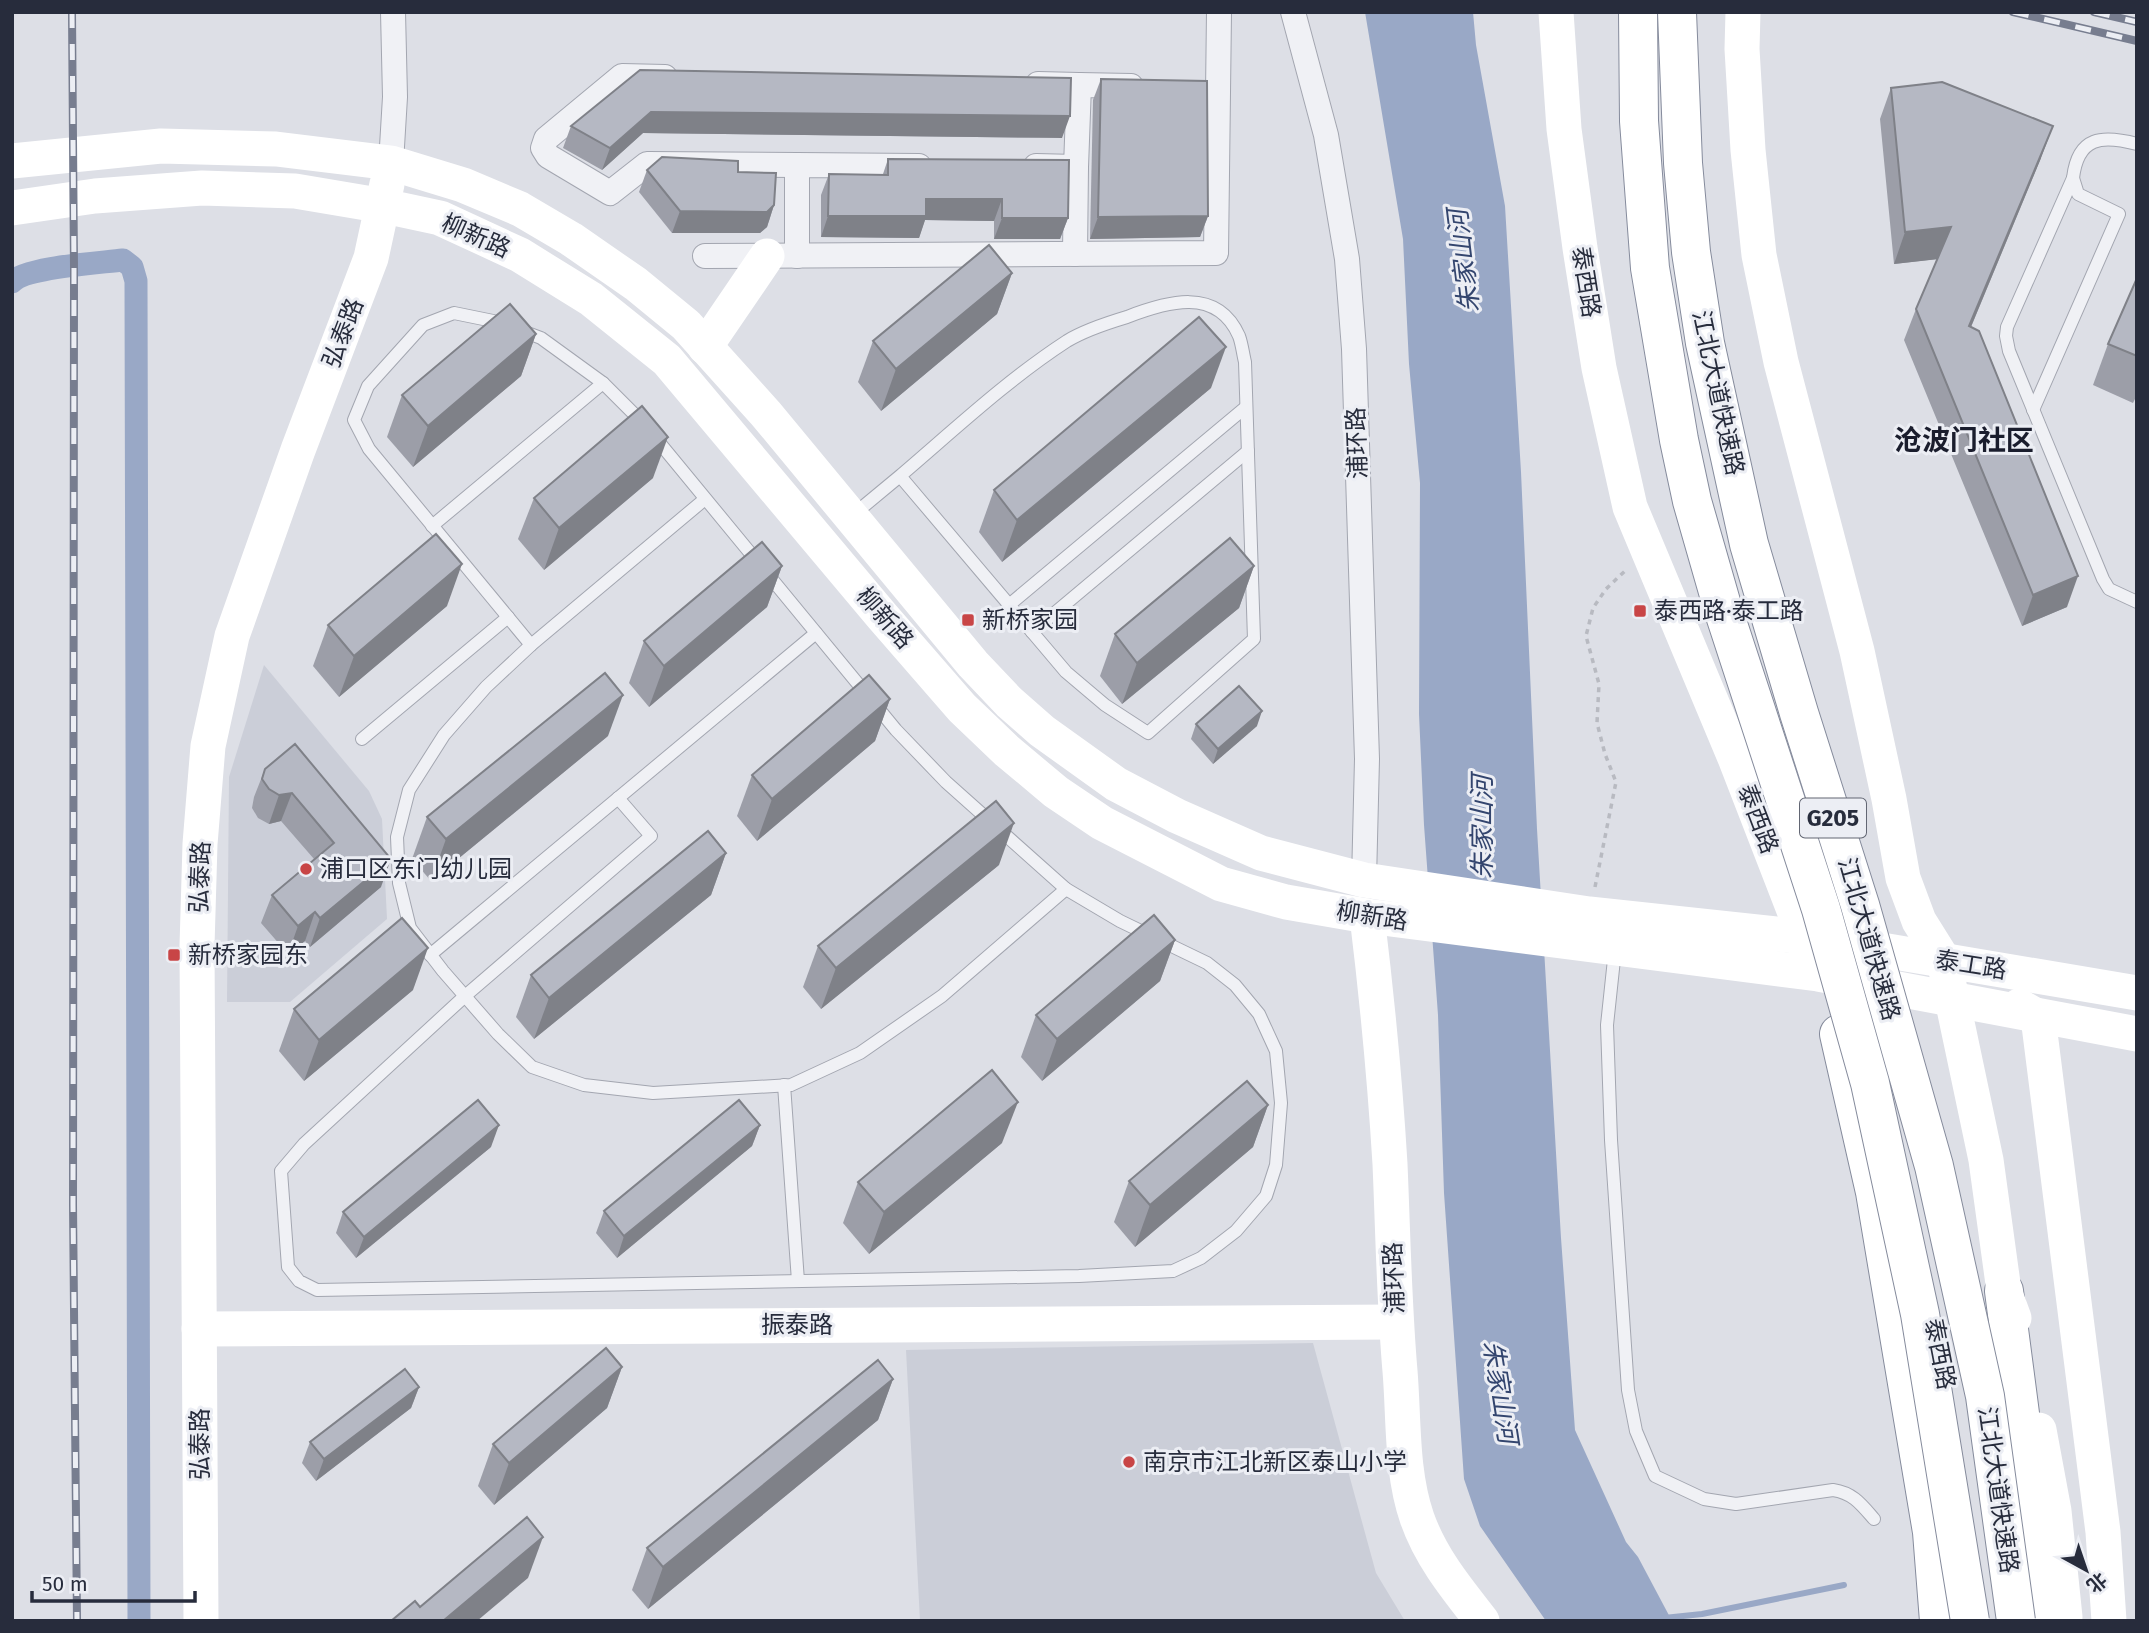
<svg xmlns="http://www.w3.org/2000/svg" width="2149" height="1633" font-family="'Fira Sans','Noto Sans SC',sans-serif">
	<rect width="100%" height="100%" fill="#dddfe6"/>
	<g fill="#cbced8">
		<polygon points="264,665 369,791 382,819 387,919 290,1002 227,1002 229,777"/>
		<polygon points="1313,1343 1376,1573 1405,1621 920,1621 906,1350"/>
	</g>
	<polygon fill="#99a8c6" points="1365,12 1473,12 1476,45 1505,206 1521,472 1537,829 1561,1238 1575,1430 1626,1542 1638,1557 1672,1621 1546,1621 1480,1526 1464,1479 1444,1193 1438,1015 1424,825 1419,714 1420,483 1409,364 1403,239"/>
	<g fill="none" stroke-linecap="round" stroke-linejoin="round">
		<polyline stroke="#99a8c6" stroke-width="6" points="1664,1618 1702,1614 1844,1585"/>
		<path stroke="#99a8c6" stroke-width="23" d="M 12,282 C 26,267 100,263 123,260 L 132,267 L 136,281 L 139,1621"/>
		<defs>
			<g id="lane">
				<path d="M 2137,144 C 2102,135 2078,136 2073,178 L 2007,327 L 2006,336 L 2009,351 L 2103,579 L 2109,589 L 2137,602"/>
				<polyline points="2033,410 2119,214 2078,194 2073,178"/>
				<polyline points="705,499 531,645 486,687 444,735 409,790 397,837 399,883 410,928 443,971 498,1034 532,1067 584,1085 653,1093 791,1085 860,1053 942,996 1066,889"/>
				<path d="M 853,515 L 900,476 C 954,430 1007,380 1067,341 C 1085,330 1107,323 1127,317 C 1166,302 1217,286 1239,336 C 1242,344 1243,354 1245,362 L 1254,639 L 1148,733 L 1105,705 L 1066,672 L 900,476"/>
				<polyline points="432,526 603,383"/>
				<polyline points="1009,605 1246,407"/>
				<polyline points="1032,632 1248,451"/>
				<polyline points="531,645 369,449 354,420 368,386 423,325 454,313 498,322 541,338 603,383 644,424 896,730 946,782 1066,889 1120,921 1207,963 1235,985 1259,1014 1276,1051 1281,1103 1276,1165 1266,1196 1236,1231 1201,1258 1173,1271 1079,1276 317,1290 299,1281 288,1267 281,1171 304,1144 465,996 651,836 618,798"/>
				<polyline points="362,739 508,617"/>
				<path d="M 1615,950 L 1607,1025 L 1611,1140 L 1628,1390 L 1636,1431 L 1655,1476 L 1704,1499 L 1736,1504 L 1833,1490 C 1853,1493 1861,1504 1874,1519"/>
				<polyline points="430,955 816,633"/>
				<polyline points="784,1085 798,1281"/>
			</g>
			<g id="street">
				<polyline points="1293,12 1326,135 1347,259 1354,349 1367,759 1364,880"/>
				<polyline points="665,77 622,76 546,139 543,148 548,156 610,193 647,164 797,165"/>
				<polyline points="1038,84 1079,85"/>
				<polyline points="391,163 395,97 393,12"/>
				<polyline points="1036,166 1076,167 1079,85 1131,86"/>
				<polyline points="1075,254 1076,167"/>
				<polyline points="705,256 1216,253 1219,12"/>
				<polyline points="797,256 797,165 919,166"/>
			</g>
			<g id="highway">
				<polyline points="1839,1034 1875,1192 1932,1532 1939,1621"/>
				<polyline points="2004,1291 2047,1621"/>
			</g>
		</defs>
		<use href="#lane" stroke="#a3a6b0" stroke-width="14"/>
		<use href="#street" stroke="#a3a6b0" stroke-width="26"/>
		<use href="#highway" stroke="#858b9c" stroke-width="40"/>
		<polyline stroke="#b8bac1" stroke-width="3.5" stroke-dasharray="5 5" stroke-linecap="butt" points="1595,887 1616,782 1605,754 1597,723 1599,684 1586,636 1593,608 1606,589 1627,569"/>
		<use href="#lane" stroke="#f0f1f5" stroke-width="12"/>
		<use href="#street" stroke="#f0f1f5" stroke-width="24"/>
		<g stroke="#fff" stroke-width="35">
			<polyline points="1556,12 1564,129 1580,248 1599,368 1630,507 1735,758 1811,954"/>
			<polyline points="1743,12 1742,49 1748,150 1759,255 1781,362 1857,651 1889,799 1903,878 1919,921 1944,961 1986,1160 2004,1291 2014,1318"/>
			<polyline points="12,161 161,146 276,149 391,163 463,185 520,209 571,239 636,284 686,325 766,414 973,664 1009,702 1042,731 1116,784 1177,816 1261,853 1364,880 1589,914 1805,937 2137,993"/>
			<polyline points="12,208 95,196 202,188 295,191 384,206 440,218 520,255 591,299 667,360 882,616 962,708 1007,751 1056,792 1102,823 1221,884 1286,902 1367,916 1818,974 2137,1034"/>
			<polyline points="705,347 767,256"/>
			<path d="M 1367,916 C 1377,998 1385,1081 1390,1164 C 1393,1233 1394,1302 1400,1371 C 1404,1419 1401,1472 1417,1518 C 1431,1558 1457,1589 1482,1621"/>
			<polyline points="2019,1006 2038,1017 2103,1532 2109,1621"/>
			<polyline points="199,1329 1395,1322"/>
			<polyline points="2039,1430 2054,1511 2065,1617"/>
			<polyline points="201,1621 197,946 200,844 208,746 232,636 298,450 371,258 387,184"/>
		</g>
		<use href="#highway" stroke="#fff" stroke-width="38"/>
		<defs>
			<g id="rail">
				<polyline points="72,12 74,268 73,1205 77,1621"/>
				<polyline points="2013,12 2137,41"/>
				<polyline points="2094,12 2137,22"/>
			</g>
		</defs>
		<use href="#rail" stroke="#777d8f" stroke-width="8"/>
		<use href="#rail" stroke="#eceef4" stroke-width="5" stroke-dasharray="16" stroke-linecap="butt"/>
		<defs>
			<g id="highway-bridge">
				<polyline points="1638,12 1639,121 1650,268 1679,440 1692,501 1723,609 1821,909 1870,1083 1920,1314 1970,1621"/>
				<polyline points="1677,12 1683,163 1691,252 1705,343 1749,544 1799,713 1860,905 1934,1166 1985,1396 2016,1621"/>
			</g>
		</defs>
		<use href="#highway-bridge" stroke="#858b9c" stroke-width="40" stroke-linecap="butt"/>
		<use href="#highway-bridge" stroke="#fff" stroke-width="38"/>
	</g>
	<g fill="#9c9ea8">
		<polygon points="1101,79 1208,216 1200,237 1090,239 1093,100"/>
		<polygon points="1891,88 2041,158 1971,327 2067,607 2022,626 1904,340 1916,309 1937,259 1894,264 1880,119"/>
		<polygon points="571,126 1062,138 643,133 602,170 563,148"/>
		<polygon points="888,159 1068,218 1060,239 994,239 994,221 925,220 919,238 821,237 821,195 829,174 883,174"/>
		<polygon points="647,170 738,172 774,205 767,227 760,233 672,233 639,192"/>
		<polygon points="1012,273 997,314 881,411 858,382 873,341"/>
		<polygon points="2137,278 2137,395 2133,403 2093,385 2108,344"/>
		<polygon points="536,334 521,376 413,467 387,437 402,395"/>
		<polygon points="1211,388 1002,562 979,532 994,490"/>
		<polygon points="653,478 544,570 518,539 534,498"/>
		<polygon points="782,566 767,607 649,707 629,683 644,641"/>
		<polygon points="1254,566 1239,608 1122,704 1100,676 1115,634"/>
		<polygon points="447,606 339,697 313,666 328,625"/>
		<polygon points="890,699 875,741 757,841 737,816 752,775"/>
		<polygon points="1196,724 1257,726 1213,764 1191,739"/>
		<polygon points="608,736 431,881 412,859 427,817"/>
		<polygon points="295,744 381,887 310,947 305,941 288,954 261,923 272,895 314,859 281,821 269,824 258,818 252,808 254,797 265,769"/>
		<polygon points="726,853 711,895 534,1039 516,1017 531,975"/>
		<polygon points="999,865 821,1009 803,987 818,946"/>
		<polygon points="1175,940 1160,981 1042,1081 1021,1057 1036,1015"/>
		<polygon points="413,990 304,1081 279,1051 294,1009"/>
		<polygon points="1268,1105 1253,1147 1135,1247 1114,1222 1129,1181"/>
		<polygon points="760,1125 752,1146 617,1258 596,1233 604,1211"/>
		<polygon points="1002,1143 869,1254 843,1223 858,1182"/>
		<polygon points="491,1147 356,1258 336,1233 343,1212"/>
		<polygon points="622,1367 607,1408 494,1505 478,1486 493,1444"/>
		<polygon points="893,1379 878,1420 648,1609 632,1590 647,1548"/>
		<polygon points="419,1387 411,1408 316,1481 302,1463 310,1442"/>
	</g>
	<g fill="#7f8188">
		<polygon points="651,112 1070,116 1062,138 643,133 602,170 610,148"/>
		<polygon points="2053,126 2041,158 1958,358 1969,326"/>
		<polygon points="926,199 1002,199 994,221 925,220 919,238 821,237 828,216"/>
		<polygon points="774,205 767,227 760,233 672,233 680,211"/>
		<polygon points="1208,216 1200,237 1090,239 1098,217"/>
		<polygon points="1002,218 1068,218 1060,239 994,239"/>
		<polygon points="1951,227 1939,259 1894,264 1905,232"/>
		<polygon points="1012,273 997,314 881,411 896,369"/>
		<polygon points="536,334 521,376 413,467 428,426"/>
		<polygon points="1226,347 1211,388 1002,562 1017,520"/>
		<polygon points="668,437 653,478 544,570 559,528"/>
		<polygon points="462,564 447,606 339,697 354,656"/>
		<polygon points="782,566 767,607 649,707 664,666"/>
		<polygon points="1254,566 1239,608 1122,704 1137,663"/>
		<polygon points="2078,576 2067,607 2022,626 2033,595"/>
		<polygon points="623,695 608,736 431,881 446,839"/>
		<polygon points="890,699 875,741 757,841 772,799"/>
		<polygon points="1262,711 1257,726 1213,764 1218,749"/>
		<polygon points="292,793 281,821 269,824 279,795"/>
		<polygon points="1014,823 999,865 821,1009 836,968"/>
		<polygon points="726,853 711,895 534,1039 549,998"/>
		<polygon points="391,859 381,887 310,947 320,918"/>
		<polygon points="315,912 305,941 288,954 298,926"/>
		<polygon points="1175,940 1160,981 1042,1081 1057,1039"/>
		<polygon points="428,948 413,990 304,1081 319,1040"/>
		<polygon points="1018,1102 1002,1143 869,1254 884,1212"/>
		<polygon points="1268,1105 1253,1147 1135,1247 1150,1205"/>
		<polygon points="499,1125 491,1147 356,1258 364,1237"/>
		<polygon points="760,1125 752,1146 617,1258 624,1236"/>
		<polygon points="622,1367 607,1408 494,1505 509,1463"/>
		<polygon points="893,1379 878,1420 648,1609 663,1567"/>
		<polygon points="419,1387 411,1408 316,1481 324,1459"/>
		<polygon points="543,1537 528,1578 477,1621 443,1621"/>
	</g>
	<g fill="#b5b8c3" stroke="#7f8188" stroke-width="2">
		<polygon points="640,70 1071,78 1070,116 651,112 610,148 571,126"/>
		<polygon points="1101,79 1207,81 1208,216 1098,217"/>
		<polygon points="1942,82 2053,126 1969,326 1979,331 2078,576 2033,595 1916,309 1951,227 1905,232 1891,88"/>
		<polygon points="662,157 738,161 738,172 776,173 774,205 767,212 680,211 647,170"/>
		<polygon points="888,159 1069,160 1068,218 1002,218 1002,199 926,199 926,216 828,216 829,174 888,175"/>
		<polygon points="989,245 1012,273 896,369 873,341"/>
		<polygon points="2137,278 2137,356 2108,344"/>
		<polygon points="510,304 536,334 428,426 402,395"/>
		<polygon points="1199,317 1226,347 1017,520 994,490"/>
		<polygon points="642,406 668,437 559,528 534,498"/>
		<polygon points="436,534 462,564 354,656 328,625"/>
		<polygon points="1230,538 1254,566 1137,663 1115,634"/>
		<polygon points="762,542 782,566 664,666 644,641"/>
		<polygon points="605,673 623,695 446,839 427,817"/>
		<polygon points="869,675 890,699 772,799 752,775"/>
		<polygon points="1239,686 1262,711 1218,749 1196,724"/>
		<polygon points="295,744 391,859 320,918 315,912 298,926 272,895 334,843 292,793 279,795 269,789 262,779 265,769"/>
		<polygon points="996,801 1014,823 836,968 818,946"/>
		<polygon points="708,831 726,853 549,998 531,975"/>
		<polygon points="1154,915 1175,940 1057,1039 1036,1015"/>
		<polygon points="402,918 428,948 319,1040 294,1009"/>
		<polygon points="992,1070 1018,1102 884,1212 858,1182"/>
		<polygon points="1247,1081 1268,1105 1150,1205 1129,1181"/>
		<polygon points="478,1100 499,1125 364,1237 343,1212"/>
		<polygon points="739,1100 760,1125 624,1236 604,1211"/>
		<polygon points="606,1348 622,1367 509,1463 493,1444"/>
		<polygon points="878,1360 893,1379 663,1567 647,1548"/>
		<polygon points="405,1369 419,1387 324,1459 310,1442"/>
		<polygon points="527,1517 543,1537 443,1621 391,1621 415,1601 420,1607"/>
	</g>
	<g fill="#c84546" stroke="#eceef4" stroke-width="2.5">
		<rect x="1633" y="604" width="14" height="14" rx="3.5"/>
		<rect x="961" y="613" width="14" height="14" rx="3.5"/>
		<circle cx="306" cy="869" r="7"/>
		<rect x="167" y="948" width="14" height="14" rx="3.5"/>
		<circle cx="1129" cy="1462" r="7"/>
	</g>
	<g text-anchor="middle" dominant-baseline="central" stroke-width="6" stroke-linejoin="round" paint-order="stroke">
		<rect fill="#eceef4" stroke="#626673" stroke-width="2" x="1800" y="798.5" width="66" height="39" rx="5"/>
		<g font-size="23" font-weight="bold" fill="#272c3c">
			<text x="1833" y="818">G205</text>
		</g>
		<g font-size="24" fill="#272c3c" stroke="#eceef4">
			<text transform="translate(476 236) rotate(24)">柳新路</text>
			<text transform="translate(1586 282) rotate(81)">泰西路</text>
			<text transform="translate(343 333) rotate(-69)">弘泰路</text>
			<text transform="translate(1718 393) rotate(78)">江北大道快速路</text>
			<text transform="translate(1357 443) rotate(-92)">浦环路</text>
			<text transform="translate(885 618) rotate(49)">柳新路</text>
			<text transform="translate(1758 819) rotate(69)">泰西路</text>
			<text transform="translate(200 877) rotate(-88)">弘泰路</text>
			<text transform="translate(1372 916) rotate(9)">柳新路</text>
			<text transform="translate(1869 939) rotate(74)">江北大道快速路</text>
			<text transform="translate(1971 965) rotate(9)">泰工路</text>
			<text transform="translate(1394 1278) rotate(-92)">浦环路</text>
			<text x="797" y="1325">振泰路</text>
			<text transform="translate(1940 1354) rotate(79)">泰西路</text>
			<text transform="translate(200 1444) rotate(-90)">弘泰路</text>
			<text transform="translate(1998 1490) rotate(82)">江北大道快速路</text>
		</g>
		<g font-size="24" fill="#272c3c" stroke="#eceef4" text-anchor="start">
			<text x="1654" y="611">泰西路·泰工路</text>
			<text x="982" y="620">新桥家园</text>
			<text x="320" y="869">浦口区东门幼儿园</text>
			<text x="188" y="955">新桥家园东</text>
			<text x="1143" y="1462">南京市江北新区泰山小学</text>
		</g>
		<g font-size="26" font-style="italic" fill="#33456e" stroke="#eceef4">
			<text transform="translate(1464 261) rotate(-97)">朱家山河</text>
			<text transform="translate(1482 827) rotate(-90)">朱家山河</text>
			<text transform="translate(1500 1392) rotate(81)">朱家山河</text>
		</g>
		<g font-size="28" font-weight="bold" fill="#1a1d2d" stroke="#eceef4">
			<text x="1964" y="440">沧波门社区</text>
		</g>
	</g>
	<rect width="2149" height="1633" fill="none" stroke="#272c3c" stroke-width="28"/>
	<g transform="translate(2086 1570) rotate(140)" stroke="#eceef4" stroke-width="5" paint-order="stroke">
	<path d="M0-5L12 26L0 18L-12 26Z" fill="#272c3c"/>
	<text y="-10" font-size="19" font-weight="bold" text-anchor="middle" fill="#272c3c">北</text>
	</g>
	<path d="M32 1591v10h163v-10" fill="none" stroke="#272c3c" stroke-width="3.5"/>
	<text x="42" y="1591" font-size="21" fill="#272c3c" stroke="#eceef4" stroke-width="5" paint-order="stroke">50 m</text>
</svg>
